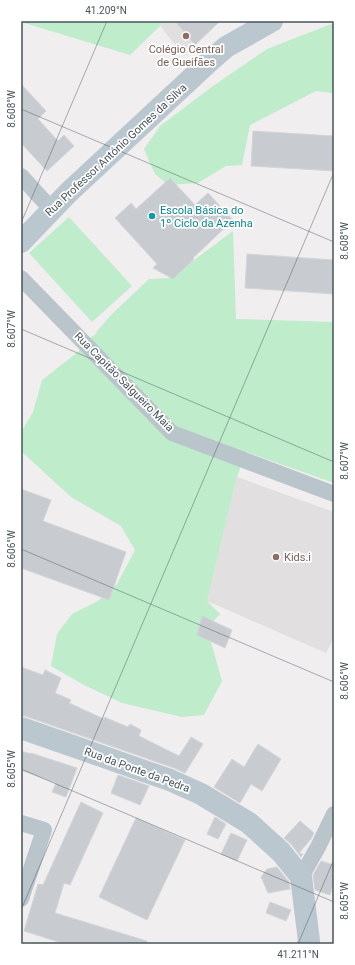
<svg xmlns="http://www.w3.org/2000/svg" width="355" height="965" font-family="Roboto,sans-serif">
	<rect width="100%" height="100%" fill="#f1eeef"/>
	<g fill="#e2dfe0">
		<polygon points="162,21 220,21 184,56 161,27"/>
		<polygon points="237,477 334,512 334,638 326,653 207,601"/>
	</g>
	<g fill="#bfeccb">
		<polygon points="21,21 162,21 161,25 130,55 21,22"/>
		<polygon points="334,23 334,93 316,91 250,125 242,165 226,166 198,183 168,185 155,174 144,149 160,126 213,86 267,49"/>
		<polygon points="69,217 132,286 92,322 29,253"/>
		<polygon points="233,231 236,319 334,322 334,483 246,452 237,477 207,601 221,615 219,615 207,628 222,681 204,715 182,717 122,703 84,685 51,666 57,634 72,614 98,601 117,584 135,550 121,526 71,497 21,451 21,432 33,412 42,380 78,352 89,339 97,333 96,332 112,314 149,279 170,278"/>
	</g>
	<g fill="#c8ccd1" stroke="#d3d5d9">
		<polygon points="175,21 220,21 195,45"/>
		<polygon points="21,84 46,111 38,119 58,141 64,135 74,146 47,171 21,143"/>
		<polygon points="253,131 334,136 334,171 251,166"/>
		<polygon points="170,178 195,205 208,193 233,220 193,258 194,259 173,279 153,268 157,264 115,218 131,203 136,209"/>
		<polygon points="247,254 334,260 334,294 245,288"/>
		<polygon points="21,489 51,500 43,521 126,552 109,600 21,568"/>
		<polygon points="202,616 232,630 225,648 197,635"/>
		<polygon points="21,667 43,675 45,670 61,678 55,693 71,700 69,703 104,719 104,717 128,727 130,724 141,730 139,736 179,756 191,737 203,744 185,773 174,768 25,716 21,716"/>
		<polygon points="258,744 281,759 262,791 251,784 240,803 214,787 232,759 244,767"/>
		<polygon points="21,751 31,754 31,753 77,768 66,797 52,792 56,783 21,770"/>
		<polygon points="118,775 149,786 140,805 111,793"/>
		<polygon points="81,802 103,813 70,885 64,883 55,913 147,941 146,944 65,944 24,931 38,884 43,885"/>
		<polygon points="215,817 226,824 218,839 207,834"/>
		<polygon points="136,818 185,840 147,920 99,897"/>
		<polygon points="300,821 314,833 311,839 299,853 303,854 301,857 291,844 284,838"/>
		<polygon points="231,833 247,840 237,861 221,854"/>
		<polygon points="321,861 334,865 334,883 330,895 315,890 313,875"/>
		<polygon points="277,867 289,882 290,889 268,893 261,877 267,869"/>
		<polygon points="270,902 291,910 286,921 266,913"/>
	</g>
	<g fill="none" stroke-linecap="round" stroke-linejoin="round">
		<g stroke="#bac4cb" stroke-width="16">
			<polyline points="21,176 52,210"/>
			<polyline points="21,278 172,433 334,494"/>
			<polyline points="21,823 44,830 21,899"/>
			<polyline points="301,877 318,847 334,814"/>
		</g>
		<g stroke="#bbc7cf" stroke-width="22">
			<polyline points="21,242 68,193 211,60 226,47 272,21"/>
			<polyline points="21,728 170,780 201,794 249,823 281,852 301,877 309,941 308,944"/>
		</g>
	</g>
	<path fill="none" stroke="#47545b" stroke-width="1" stroke-opacity="0.45" d="M 333,21 L 334,21M 21,109 L 334,242M 21,223 L 107,21M 21,329 L 334,462M 21,549 L 334,682M 21,769 L 334,902M 21,910 L 334,172M 298,944 L 334,859"/>
	<g fill="#8d6e63" stroke="#fff" stroke-width="1.5">
		<circle cx="186" cy="36" r="4"/>
		<circle cx="276" cy="557" r="4"/>
	</g>
	<circle fill="#0f9aa8" stroke="#fff" stroke-width="1.5" cx="152" cy="216" r="4"/>
	<g text-anchor="middle" dominant-baseline="central" stroke-width="3.5" stroke-linejoin="round" paint-order="stroke">
		<g font-size="11" fill="#785e54" stroke="#fff">
			<text x="186" y="49">Colégio Central<tspan x="186" dy="13">de Gueifães</tspan></text>
			<text x="284" y="557" text-anchor="start">Kids.i</text>
		</g>
		<g font-size="11" fill="#47545b" stroke="#fff">
			<text transform="translate(116 150) rotate(-43)">Rua Professor António Gomes da Silva</text>
			<text transform="translate(124 382) rotate(45)">Rua Capitão Salgueiro Maia</text>
			<text transform="translate(137 770) rotate(20)">Rua da Ponte da Pedra</text>
		</g>
		<g font-size="11" fill="#0d838f" stroke="#fff" text-anchor="start">
			<text x="160" y="210">Escola Básica do<tspan x="160" dy="13">1º Ciclo da Azenha</tspan></text>
		</g>
	</g>
	<rect width="355" height="965" fill="none" stroke="#ffffff" stroke-width="44"/>
	<rect x="22" y="22" width="311" height="921" fill="none" stroke="#47545b" stroke-width="1.5"/>
	<g font-size="10" text-anchor="middle" fill="#47545b">
		<text x="106" y="14">41.209°N</text>
		<text transform="translate(11 109) rotate(-90)" y="4">8.608°W</text>
		<text transform="translate(344 241) rotate(-90)" y="4">8.608°W</text>
		<text transform="translate(11 329) rotate(-90)" y="4">8.607°W</text>
		<text transform="translate(344 461) rotate(-90)" y="4">8.607°W</text>
		<text transform="translate(11 549) rotate(-90)" y="4">8.606°W</text>
		<text transform="translate(344 681) rotate(-90)" y="4">8.606°W</text>
		<text transform="translate(11 769) rotate(-90)" y="4">8.605°W</text>
		<text transform="translate(344 901) rotate(-90)" y="4">8.605°W</text>
		<text x="298" y="958">41.211°N</text>
	</g>
</svg>
